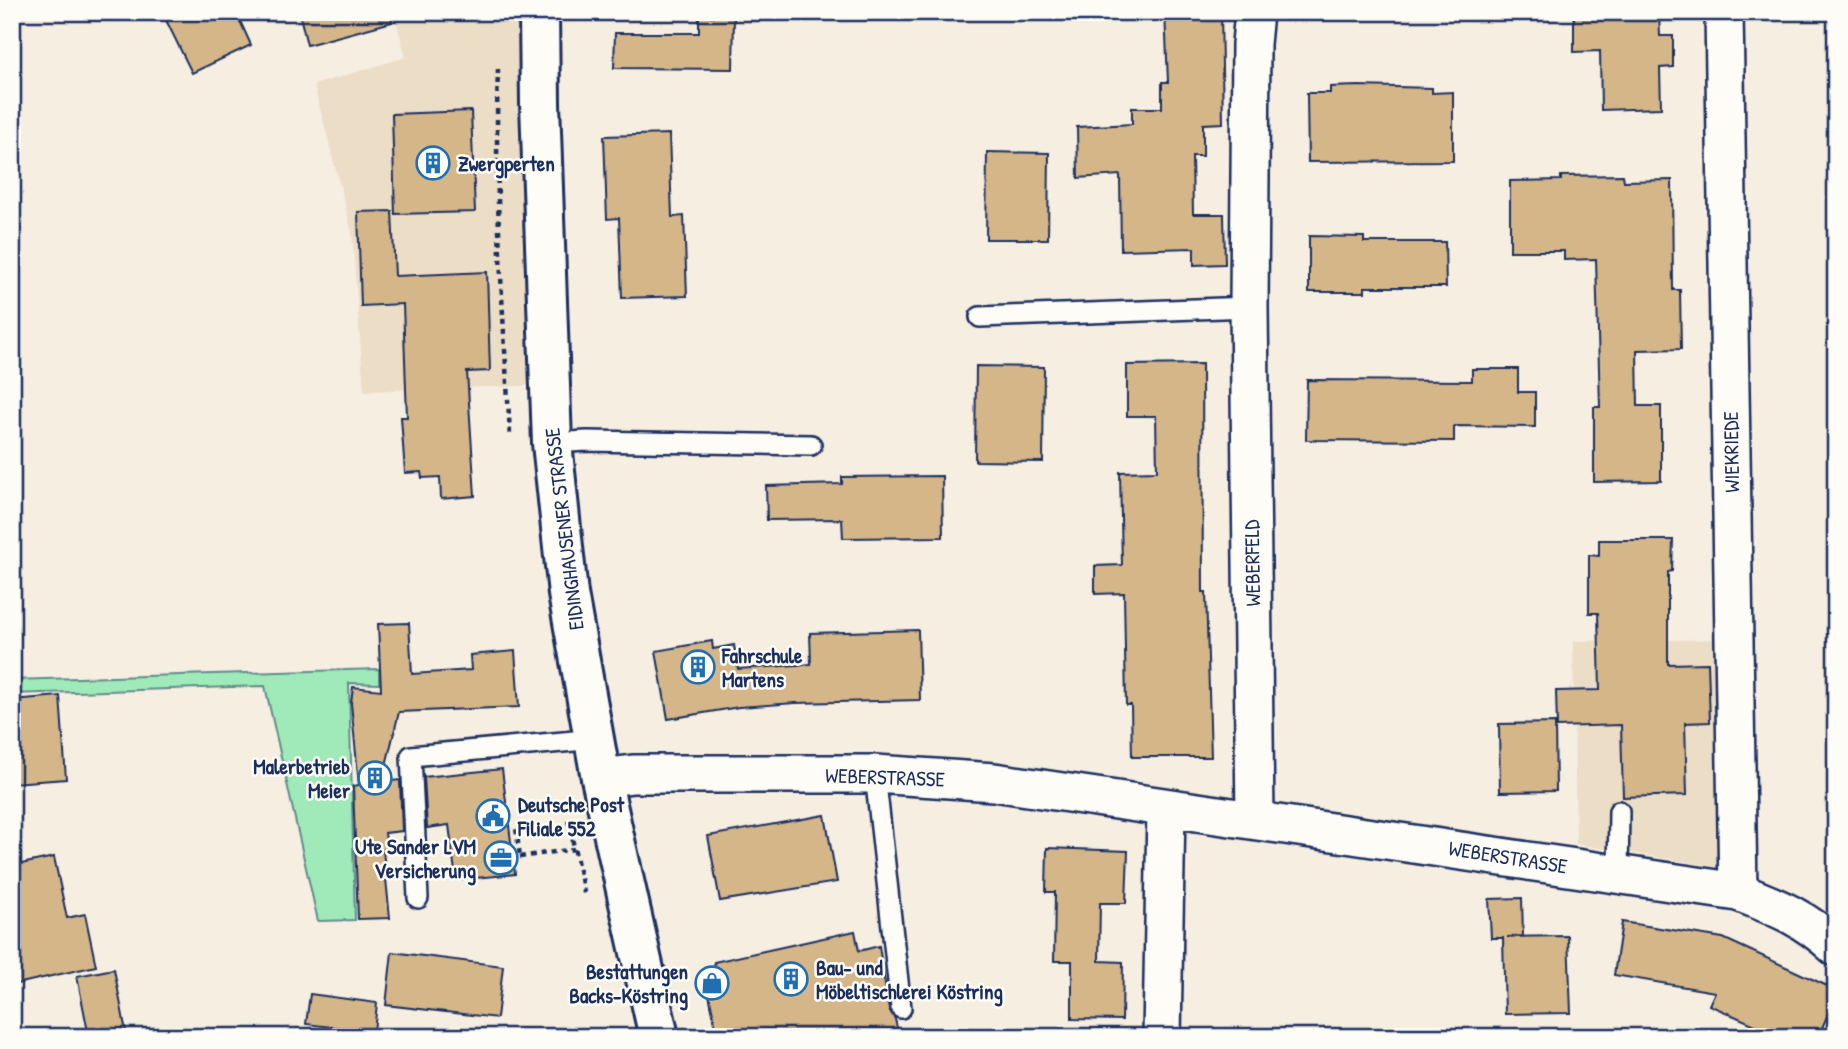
<svg xmlns="http://www.w3.org/2000/svg" width="1848" height="1049" font-family="'Patrick Hand',sans-serif">
	<rect width="100%" height="100%" fill="#f5eee1"/>
	<filter id="ink" filterUnits="userSpaceOnUse"><feTurbulence type="fractalNoise" baseFrequency=".0143" numOctaves="2"/><feDisplacementMap in="SourceGraphic" scale="14" xChannelSelector="R" yChannelSelector="G"/><feConvolveMatrix kernelMatrix="1 2 1 2 8 2 1 2 1" color-interpolation-filters="sRGB"/></filter>
	<g filter="url(#ink)">
		<g fill="#ebddc6">
			<polygon points="394,12 532,12 545,385 364,391 352,232 314,85 406,57"/>
			<polygon points="1752,639 1755,873 1576,844 1573,641"/>
		</g>
		<polygon fill="#a0eab9" stroke="#5e8c8c" stroke-width="2" points="379,669 379,684 349,683 355,920 318,921 265,686 12,694 12,680"/>
		<g fill="#d4b688" stroke="#1b2f5e" stroke-width="2">
			<polygon points="162,12 236,12 251,45 192,73"/>
			<polygon points="299,12 391,12 392,22 307,45"/>
			<polygon points="1165,12 1221,12 1223,123 1203,124 1203,156 1192,156 1193,214 1224,214 1225,264 1194,265 1194,248 1121,250 1120,175 1078,178 1077,127 1132,124 1132,108 1162,108 1162,82 1168,82"/>
			<polygon points="1574,12 1659,12 1660,36 1673,36 1673,67 1660,68 1661,108 1601,110 1600,51 1574,52"/>
			<polygon points="699,16 734,16 733,69 614,68 615,33 699,33"/>
			<polygon points="1358,86 1432,88 1432,93 1453,92 1453,161 1308,162 1307,93 1330,93 1330,87"/>
			<polygon points="471,111 475,212 395,214 392,114"/>
			<polygon points="669,134 672,217 684,216 687,296 622,298 619,218 607,219 604,136"/>
			<polygon points="987,152 1049,153 1048,239 986,239"/>
			<polygon points="1623,175 1624,181 1672,180 1673,290 1680,290 1681,349 1637,350 1638,406 1661,406 1661,481 1594,482 1594,407 1600,407 1596,259 1564,260 1564,251 1510,251 1510,181 1561,180 1561,176"/>
			<polygon points="392,211 395,276 487,272 490,371 467,372 475,496 441,499 440,477 422,478 421,472 405,473 401,417 407,417 403,304 361,306 358,212"/>
			<polygon points="1309,236 1364,237 1364,242 1445,242 1446,287 1365,287 1365,292 1309,292"/>
			<polygon points="1202,364 1203,592 1206,592 1211,757 1132,757 1131,705 1126,705 1124,593 1095,594 1095,566 1122,565 1120,472 1157,471 1156,416 1127,416 1127,365"/>
			<polygon points="976,366 1044,367 1043,462 975,461"/>
			<polygon points="1472,369 1518,369 1518,392 1535,392 1535,427 1454,426 1454,441 1306,440 1307,380 1472,381"/>
			<polygon points="942,476 943,537 843,538 842,519 767,520 766,486 842,484 842,477"/>
			<polygon points="1599,540 1673,540 1672,571 1668,572 1668,664 1708,663 1710,722 1685,723 1687,795 1623,797 1621,725 1557,727 1556,691 1600,690 1598,613 1589,613 1589,555 1599,556"/>
			<polygon points="409,623 412,674 471,670 470,655 515,651 519,707 399,712 382,782 400,780 402,831 385,833 387,849 383,850 390,918 358,919 353,786 359,785 351,703 353,687 381,690 378,624"/>
			<polygon points="918,630 920,700 795,703 739,707 668,719 656,651 712,641 713,649 734,645 738,669 811,664 810,633"/>
			<polygon points="60,696 66,779 12,783 12,700"/>
			<polygon points="1555,723 1556,791 1500,792 1499,724"/>
			<polygon points="502,769 515,874 456,880 449,825 427,828 424,777"/>
			<polygon points="825,815 837,882 720,901 708,836"/>
			<polygon points="1047,848 1128,851 1126,903 1100,903 1099,961 1123,962 1122,1020 1072,1019 1072,961 1054,961 1055,892 1046,892"/>
			<polygon points="54,857 67,918 85,914 96,966 12,985 12,866"/>
			<polygon points="1522,898 1523,936 1507,937 1568,936 1571,1013 1505,1014 1503,938 1491,938 1489,899"/>
			<polygon points="1622,922 1723,938 1836,990 1836,996 1818,1037 1756,1037 1760,1027 1709,1005 1715,992 1614,975"/>
			<polygon points="855,931 859,951 879,946 889,1009 895,1019 899,1037 718,1037 704,971 715,969 714,962"/>
			<polygon points="392,952 503,966 497,1018 386,1005"/>
			<polygon points="114,969 127,1037 89,1037 77,976"/>
			<polygon points="310,994 377,1003 374,1032 306,1024"/>
		</g>
		<g fill="none" stroke-linecap="round" stroke-linejoin="round">
			<defs>
				<g id="lane">
					<polyline points="980,317 1249,307"/>
					<polyline points="552,443 587,441 811,445"/>
					<polyline points="875,774 901,1008"/>
					<polyline points="1618,874 1619,811"/>
					<polyline points="418,898 411,756 596,739"/>
				</g>
				<g id="street">
					<polyline points="1254,12 1251,44 1249,307 1255,819"/>
					<polyline points="1724,12 1738,892"/>
					<path d="M 601,778 L 633,774 L 875,774 L 994,782 L 1738,892 C 1779,908 1803,917 1836,947"/>
					<polyline points="1162,1037 1166,808"/>
				</g>
				<polyline id="secondary" points="539,12 540,103 552,443 568,594 601,778 659,1037"/>
			</defs>
			<use href="#lane" stroke="#1b2f5e" stroke-width="24"/>
			<use href="#street" stroke="#1b2f5e" stroke-width="42"/>
			<use href="#secondary" stroke="#1b2f5e" stroke-width="44"/>
			<g stroke="#1b2f5e" stroke-width="4.5" stroke-dasharray="5 5" stroke-linecap="butt">
				<path d="M 498,69 C 494,191 503,313 510,434"/>
				<polyline points="568,820 585,897"/>
				<polyline points="513,857 520,857 516,828"/>
				<polyline points="520,857 574,849"/>
			</g>
			<use href="#lane" stroke="#fdfcf7" stroke-width="19"/>
			<use href="#street" stroke="#fdfcf7" stroke-width="37"/>
			<use href="#secondary" stroke="#fdfcf7" stroke-width="38"/>
		</g>
	</g>
	<defs>
		<symbol id="building-ring" viewBox="-11 -11 22 22"><circle r="9.5" fill="#fdfcf7" stroke="#1f6fb2" stroke-width="1.5"/><path d="M-4-6H4V6H1V3H-1V6H-4ZM-2.5-4.3h1.7v1.8h-1.7ZM.8-4.3h1.7v1.8H.8ZM-2.5-1h1.7V.8h-1.7ZM.8-1h1.7V.8H.8Z" fill="#1f6fb2"/></symbol>
		<symbol id="civic-ring" viewBox="-11 -11 22 22"><circle r="9.5" fill="#fdfcf7" stroke="#1f6fb2" stroke-width="1.5"/><path d="M-.6-6.5H3V-4.5H.6V-3L4-1V1h2V6H-6V1h2V-1L-.6-3ZM-1.2 2.5V6h2.4V2.5Z" fill="#1f6fb2"/></symbol>
		<symbol id="office-ring" viewBox="-11 -11 22 22"><circle r="9.5" fill="#fdfcf7" stroke="#1f6fb2" stroke-width="1.5"/><path d="M-6-3h4V-5.5h4V-3h4V5H-6ZM-1-4.5V-3h2v-1.5ZM-6 0V1H6V0Z" fill="#1f6fb2"/></symbol>
		<symbol id="shop-ring" viewBox="-11 -11 22 22"><circle r="9.5" fill="#fdfcf7" stroke="#1f6fb2" stroke-width="1.5"/><path d="M-5-2.5h2.3a2.7 3.5 0 0 1 5.4 0H5L5.5 6h-11ZM-1.5-2.5h3a1.5 2.3 0 0 0-3 0Z" fill="#1f6fb2"/></symbol>
	</defs>
	<g fill-rule="evenodd">
		<use href="#building-ring" x="414" y="144" width="38" height="38"/>
		<use href="#building-ring" x="679" y="648" width="38" height="38"/>
		<use href="#building-ring" x="356" y="759" width="38" height="38"/>
		<use href="#civic-ring" x="474" y="797" width="38" height="38"/>
		<use href="#office-ring" x="482" y="839" width="38" height="38"/>
		<use href="#building-ring" x="772" y="960" width="38" height="38"/>
		<use href="#shop-ring" x="693" y="964" width="38" height="38"/>
	</g>
	<g text-anchor="middle" dominant-baseline="central" stroke-width="5" stroke-linejoin="round" paint-order="stroke">
		<g font-size="21" font-weight="bold" fill="#1b2f5e" stroke="#fdfcf7" text-anchor="start">
			<text x="458" y="163">Zwergperten</text>
			<text x="722" y="655">Fahrschule<tspan x="722" dy="24">Martens</tspan></text>
			<text x="350" y="766" text-anchor="end">Malerbetrieb<tspan x="350" dy="24">Meier</tspan></text>
			<text x="518" y="804">Deutsche Post<tspan x="518" dy="24">Filiale 552</tspan></text>
			<text x="476" y="846" text-anchor="end">Ute Sander LVM<tspan x="476" dy="24">Versicherung</tspan></text>
			<text x="816" y="967">Bau- und<tspan x="816" dy="24">Möbeltischlerei Köstring</tspan></text>
			<text x="688" y="971" text-anchor="end">Bestattungen<tspan x="688" dy="24">Backs-Köstring</tspan></text>
		</g>
		<g font-size="21" fill="#1b2f5e" stroke="#fdfcf7">
			<text transform="translate(1731 452) rotate(-91)">WIEKRIEDE</text>
			<text transform="translate(564 529) rotate(-97)">EIDINGHAUSENER STRASSE</text>
			<text transform="translate(1252 563) rotate(-91)">WEBERFELD</text>
			<text transform="translate(885 777) rotate(2)">WEBERSTRASSE</text>
			<text transform="translate(1508 857) rotate(9)">WEBERSTRASSE</text>
		</g>
	</g>
	<rect width="1848" height="1049" fill="none" stroke="#fdfcf7" stroke-width="42"/>
	<rect x="21" y="21" width="1806" height="1007" fill="none" stroke="#1b2f5e" stroke-width="2.5" filter="url(#ink)"/>
</svg>
